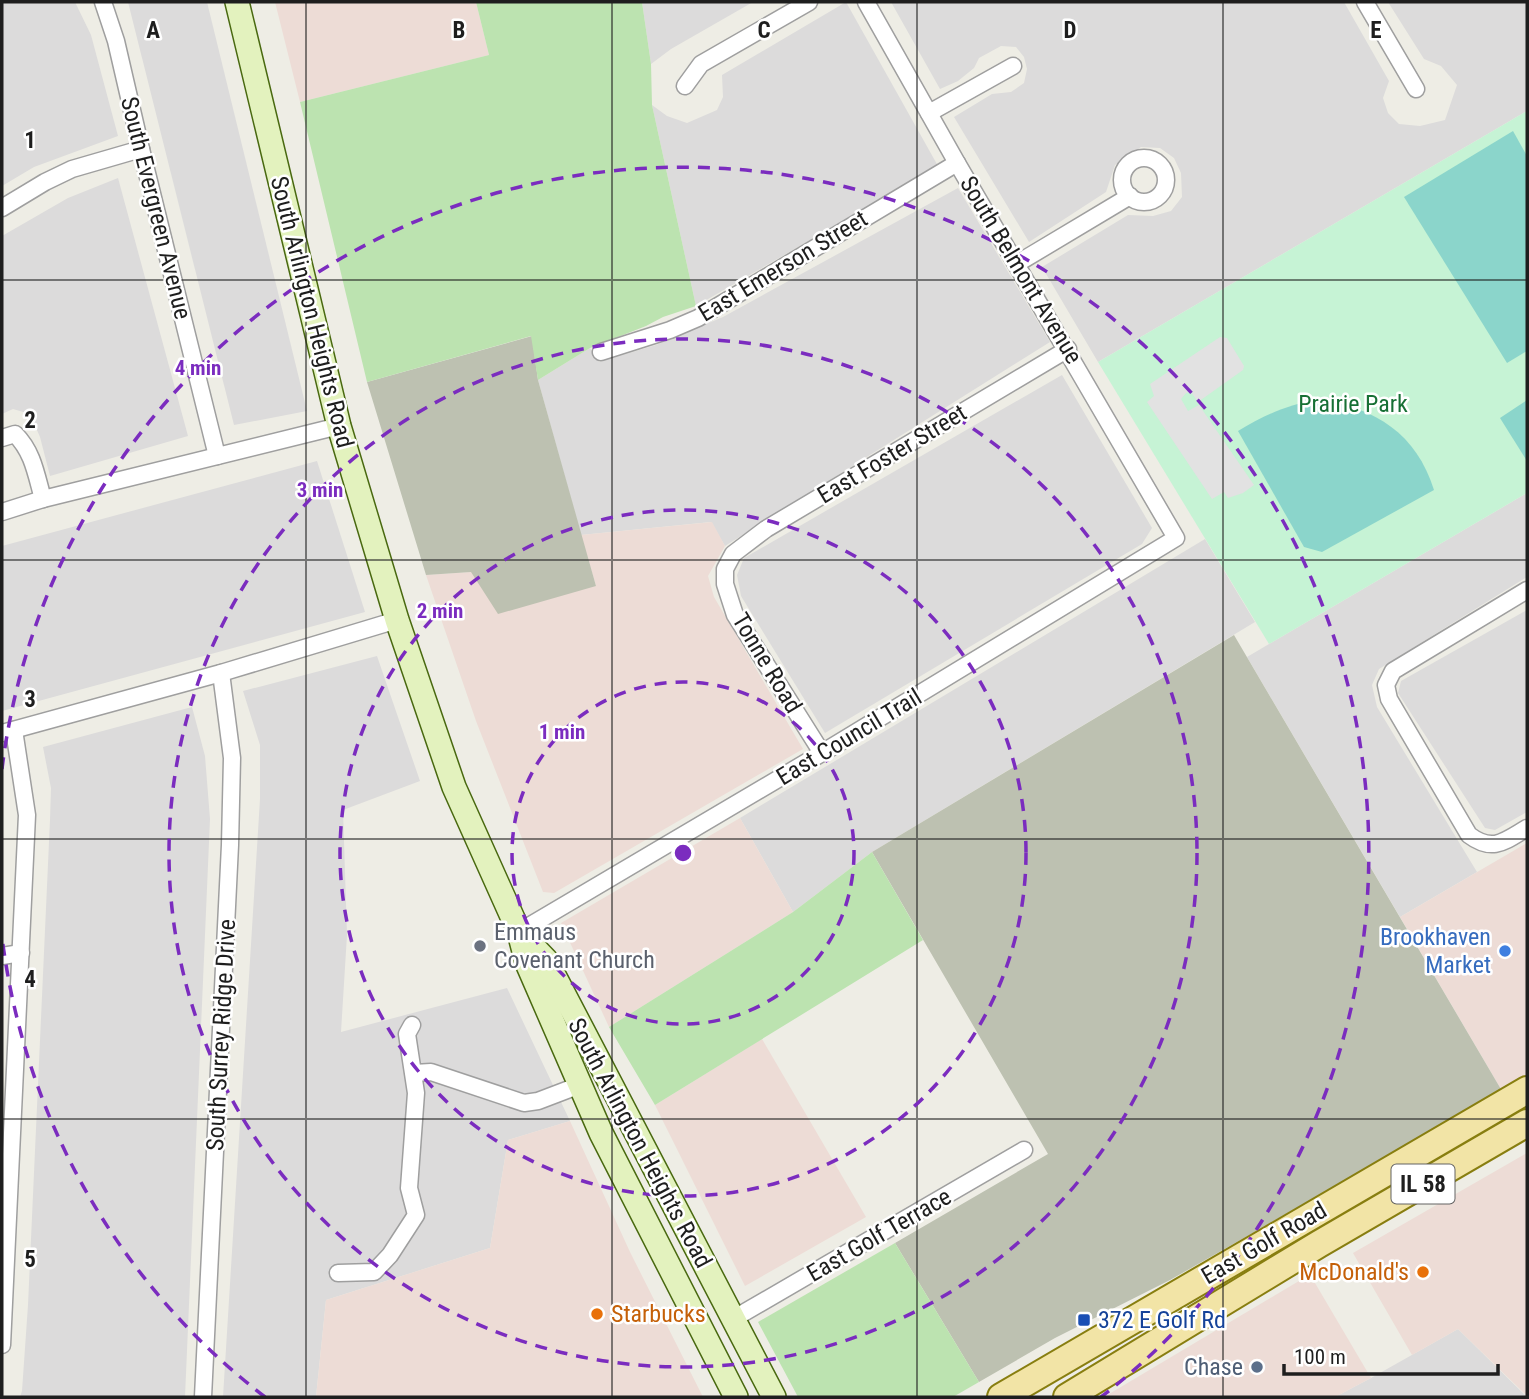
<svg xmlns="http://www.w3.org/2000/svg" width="1529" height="1399" font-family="'Roboto Condensed',sans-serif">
	<rect width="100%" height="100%" fill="#eeede5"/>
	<g fill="#dcdbdb">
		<polygon points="5,2 75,2 91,35 118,136 34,167 2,186 2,4"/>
		<polygon points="128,2 207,2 307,411 234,425"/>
		<polygon points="642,2 753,2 671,49 651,64"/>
		<polygon points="846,2 938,166 696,306 652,105 667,116 687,123 717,110 723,97 722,75"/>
		<polygon points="891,2 1344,2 1389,81 1383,98 1388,113 1399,124 1420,126 1445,120 1457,85 1441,66 1424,59 1388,2 1527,2 1527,111 1098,362 1042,267 1128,215 1153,216 1171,211 1182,197 1181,173 1174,158 1160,148 1141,147 1115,165 1106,192 1029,242 954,117 992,94 1011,92 1024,83 1027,69 1024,57 1016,47 1001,46 979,58 974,68 958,81 940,89"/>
		<polygon points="118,178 188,436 50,476 40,437 30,414 13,409 2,414 2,236 68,198"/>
		<polygon points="958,188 1050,342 725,546 711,522 581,535 538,380 590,348 599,362 656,345 723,317"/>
		<polygon points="1062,375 1152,528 1142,544 825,733 741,596 737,575 744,558"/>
		<polygon points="317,461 365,612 2,711 2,546"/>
		<polygon points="1527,493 1527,577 1379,669 1372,685 1377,707 1477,872 1400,917 1247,657"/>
		<polygon points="1205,539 1255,622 872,852 793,912 740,818"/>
		<polygon points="1527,610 1527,812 1495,830 1485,828 1398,693 1401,681"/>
		<polygon points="377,656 420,781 343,810 347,935 341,1032 507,988 570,1121 508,1140 490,1248 326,1300 316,1397 223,1397 260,799 260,745 243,691"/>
		<polygon points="192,707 205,756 210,819 185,1397 20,1397 22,1391 28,1305 50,820 51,788 43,747"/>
		<polygon points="1458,1329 1527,1397 1335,1397 1371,1378"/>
	</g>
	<g fill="#eddcd6">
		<polygon points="275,2 476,2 489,55 300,102"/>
		<polygon points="712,522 725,546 708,576 714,597 803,749 554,893 543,892 476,721 426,575 471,572 596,586 581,535"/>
		<polygon points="740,818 793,912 609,1027 561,923"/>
		<polygon points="1527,843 1527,1076 1502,1091 1400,917"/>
		<polygon points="762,1039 866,1217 745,1286 655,1105"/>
		<polygon points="570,1121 630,1252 703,1397 316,1397 326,1300 490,1248 508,1140"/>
		<polygon points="1527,1153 1527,1396 1458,1329 1412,1355 1353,1253"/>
		<polygon points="1299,1281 1315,1283 1371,1378 1335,1397 1104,1397"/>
	</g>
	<g fill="#bdc1b1">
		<polygon points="532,336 538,380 596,586 498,614 471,572 426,575 367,382"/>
		<polygon points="1234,635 1502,1091 1170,1280 1055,1338 979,1382 895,1243 1048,1154 872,852"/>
	</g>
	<g fill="#bce3b0">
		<polygon points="476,2 642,2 651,64 652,105 696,306 663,317 646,326 590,348 538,380 531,336 367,382 300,102 489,55"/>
		<polygon points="872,852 923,940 655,1105 609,1027 793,912"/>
		<polygon points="895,1243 979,1382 953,1397 798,1397 758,1322"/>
	</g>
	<polygon fill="#c6f3d5" points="1527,111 1527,493 1269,644 1098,362"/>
	<g fill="#8bd5cb">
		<polygon points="1513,131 1527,156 1527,351 1507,363 1404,197"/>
		<path d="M 1320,399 C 1376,409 1416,433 1434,490 L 1322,552 L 1304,547 L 1238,431 C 1266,414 1287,405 1320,399 Z"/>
		<polygon points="1527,400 1527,461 1500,418"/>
	</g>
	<polygon fill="#e2e2e2" points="1220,337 1227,338 1244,366 1243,370 1198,402 1191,392 1186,393 1181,399 1188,411 1199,405 1254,485 1243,493 1228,498 1224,492 1212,499 1147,402 1154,396 1150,384"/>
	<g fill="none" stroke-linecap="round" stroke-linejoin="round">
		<defs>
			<g id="street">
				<polyline points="103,2 116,41 141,149 217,456"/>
				<polyline points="1365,2 1416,89"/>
				<polyline points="685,86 701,64 809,2"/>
				<polyline points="929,113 1013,66"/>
				<circle cx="1144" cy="180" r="22"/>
				<polyline points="2,208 45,182 72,169 141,149"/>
				<polyline points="1018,263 1130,196"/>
				<polyline points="601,352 670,330 698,318 957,163"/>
				<path d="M 2,438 L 15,434 C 33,452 36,474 43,499"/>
				<polyline points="2,512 43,499 339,426"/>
				<path d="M 1527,590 L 1393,671 L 1386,685 L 1389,699 L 1469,835 C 1493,853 1505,841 1527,828"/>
				<polyline points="2,733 221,673 397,620"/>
				<polyline points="822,753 735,615 725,584 725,569 733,554 766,529 1068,349"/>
				<polyline points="519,932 822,753 1176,538 957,163 866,2"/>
				<polyline points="2,956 21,953"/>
				<polyline points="414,1073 431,1072 524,1103 538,1101 580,1085"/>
				<polyline points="338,1273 374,1272 390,1255 416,1215 409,1188 416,1093 407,1034 412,1025"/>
				<polyline points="733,1319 1024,1150"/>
				<polyline points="2,1345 27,815 14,730"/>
				<polyline points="203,1397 230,845 232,758 221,673"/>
			</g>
			<g id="secondary">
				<polyline points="237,2 339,426 397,620 454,787 519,932 527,963 601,1133 736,1397"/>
				<polyline points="521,934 546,960 774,1397"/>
			</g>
			<g id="primary">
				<polyline points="1001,1397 1527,1090"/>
				<polyline points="1067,1397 1319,1244 1527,1123"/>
			</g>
		</defs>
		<use href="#street" stroke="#9f9f9f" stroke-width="19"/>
		<use href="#secondary" stroke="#496910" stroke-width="26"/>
		<use href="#primary" stroke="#887e10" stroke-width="30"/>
		<use href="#street" stroke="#fff" stroke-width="16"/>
		<use href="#secondary" stroke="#e3f2be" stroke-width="23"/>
		<use href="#primary" stroke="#f2e4a6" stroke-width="26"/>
	</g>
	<path fill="none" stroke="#1e1e1e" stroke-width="2" stroke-opacity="0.55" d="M 306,2 L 306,1397M 612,2 L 612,1397M 917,2 L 917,1397M 1223,2 L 1223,1397M 2,280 L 1527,280M 2,560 L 1527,560M 2,839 L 1527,839M 2,1119 L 1527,1119"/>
	<g fill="none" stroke="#7b2cbf" stroke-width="3.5" stroke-dasharray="12 9">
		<circle cx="683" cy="853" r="171"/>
		<circle cx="683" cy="853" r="343"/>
		<circle cx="683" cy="853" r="514"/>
		<path d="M265 1397A686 686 0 0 1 2 937M2 769A686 686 0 1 1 1101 1397"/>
	</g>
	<circle fill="#6b7280" stroke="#fff" stroke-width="2.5" cx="480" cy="946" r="7"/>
	<circle fill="#3f7fe0" stroke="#fff" stroke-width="2.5" cx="1505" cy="951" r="7"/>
	<g fill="#e8710a" stroke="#fff" stroke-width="2.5">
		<circle cx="1423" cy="1272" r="7"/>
		<circle cx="597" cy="1314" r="7"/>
	</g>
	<rect fill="#1a4fb4" stroke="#fff" stroke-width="2.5" x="1077" y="1313" width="14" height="14" rx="3.5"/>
	<circle fill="#5c6f8a" stroke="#fff" stroke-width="2.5" cx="1257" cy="1367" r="7"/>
	<g text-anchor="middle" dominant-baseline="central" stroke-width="5" stroke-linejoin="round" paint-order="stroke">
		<rect fill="#fff" stroke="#626262" stroke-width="2" x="1391.5" y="1164.5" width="63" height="39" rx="5"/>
		<g font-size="23" font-weight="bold" fill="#1e1e1e">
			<text x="1423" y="1184">IL 58</text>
		</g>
		<g font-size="24" fill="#1e1e1e" stroke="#fff">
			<text transform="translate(156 208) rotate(76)">South Evergreen Avenue</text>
			<text transform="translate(783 266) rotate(-31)">East Emerson Street</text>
			<text transform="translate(1021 270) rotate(59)">South Belmont Avenue</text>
			<text transform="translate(312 312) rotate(76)">South Arlington Heights Road</text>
			<text transform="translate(892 454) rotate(-31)">East Foster Street</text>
			<text transform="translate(767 663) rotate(59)">Tonne Road</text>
			<text transform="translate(849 737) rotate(-31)">East Council Trail</text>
			<text transform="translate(221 1035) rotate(-87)">South Surrey Ridge Drive</text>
			<text transform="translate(640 1143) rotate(62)">South Arlington Heights Road</text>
			<text transform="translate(879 1235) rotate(-30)">East Golf Terrace</text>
			<text transform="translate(1264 1243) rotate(-30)">East Golf Road</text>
		</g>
		<g font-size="24" fill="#177035" stroke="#fff">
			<text x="1353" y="404">Prairie Park</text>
		</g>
		<g font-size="24" fill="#5b616d" stroke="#fff" text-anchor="start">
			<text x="494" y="932">Emmaus<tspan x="494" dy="28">Covenant Church</tspan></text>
		</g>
		<g font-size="24" fill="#366cbe" stroke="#fff" text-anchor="end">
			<text x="1491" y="937">Brookhaven<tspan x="1491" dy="28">Market</tspan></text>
		</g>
		<g font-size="24" fill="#c56008" stroke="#fff" text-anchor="end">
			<text x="1409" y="1272">McDonald's</text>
			<text x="611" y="1314" text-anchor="start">Starbucks</text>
		</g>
		<g font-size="24" fill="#164399" stroke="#fff" text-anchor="start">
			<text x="1098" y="1320">372 E Golf Rd</text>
		</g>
		<g font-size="24" fill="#4e5e75" stroke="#fff" text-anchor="end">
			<text x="1243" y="1367">Chase</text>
		</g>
	</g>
	<g font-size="23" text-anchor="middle" font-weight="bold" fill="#1e1e1e" stroke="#fff" stroke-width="5" stroke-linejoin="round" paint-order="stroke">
		<text x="153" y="38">A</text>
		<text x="459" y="38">B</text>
		<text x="764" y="38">C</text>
		<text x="1070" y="38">D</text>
		<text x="1376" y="38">E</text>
		<text x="30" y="148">1</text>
		<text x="30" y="428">2</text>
		<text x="30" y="707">3</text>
		<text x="30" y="987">4</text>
		<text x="30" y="1267">5</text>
	</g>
	<circle cx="683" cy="853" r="10" fill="#7b2cbf" stroke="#fff" stroke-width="3.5"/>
	<g font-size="21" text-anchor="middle" font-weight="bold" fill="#7b2cbf" stroke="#fff" stroke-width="5" stroke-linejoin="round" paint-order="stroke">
		<text x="198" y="375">4 min</text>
		<text x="320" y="497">3 min</text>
		<text x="440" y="618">2 min</text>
		<text x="562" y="739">1 min</text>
	</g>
	<rect width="1529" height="1399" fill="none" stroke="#1e1e1e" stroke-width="7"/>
	<path d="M1284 1364v10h214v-10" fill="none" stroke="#1e1e1e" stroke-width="3.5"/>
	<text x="1294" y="1364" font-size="21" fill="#1e1e1e" stroke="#ffffff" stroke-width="5" paint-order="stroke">100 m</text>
</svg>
